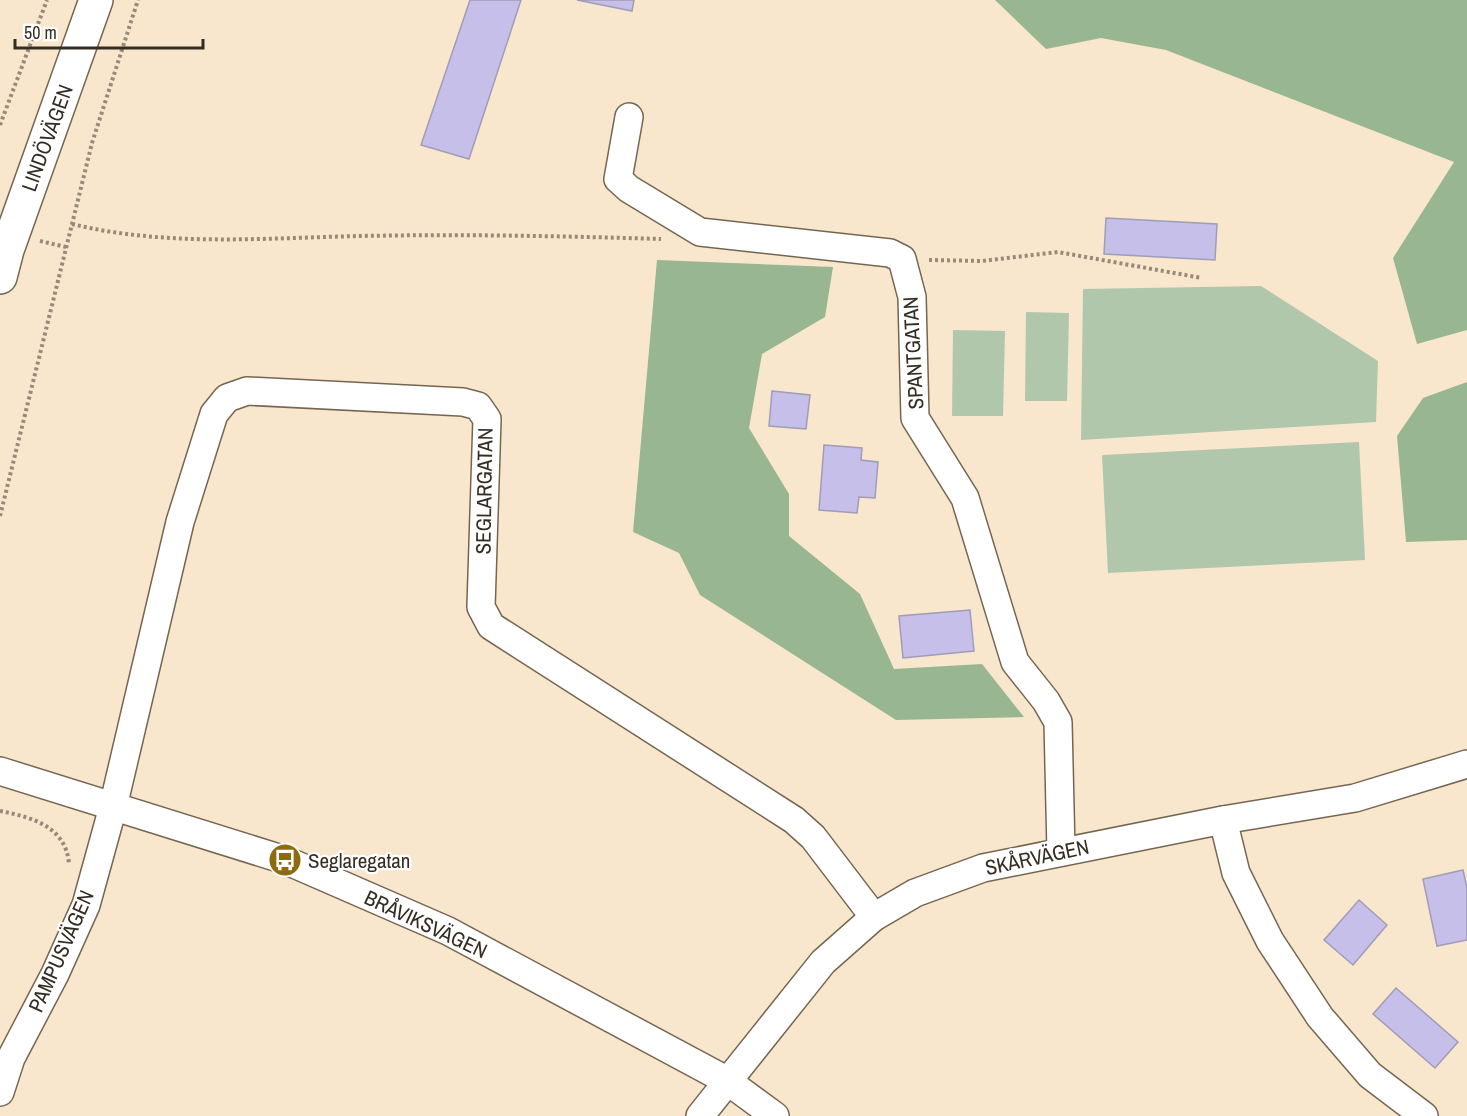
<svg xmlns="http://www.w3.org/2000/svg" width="1467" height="1116" font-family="'Archivo Narrow',sans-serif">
	<rect width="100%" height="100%" fill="#f8e6cd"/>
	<g fill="#b1c7ac">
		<polygon points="1261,286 1378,361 1376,422 1081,440 1083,289"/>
		<polygon points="1026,312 1069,313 1067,401 1025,401"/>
		<polygon points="953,330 1005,331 1003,416 952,416"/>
		<polygon points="1359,442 1365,560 1108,573 1102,455"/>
	</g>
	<g fill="#99b692">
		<polygon points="995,0 1467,0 1467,330 1417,344 1393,258 1454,162 1166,50 1101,38 1046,49"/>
		<polygon points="657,260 833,267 825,317 762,354 749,428 789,494 789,536 860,594 894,669 982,664 1024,717 896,720 700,595 679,553 633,532"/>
		<polygon points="1467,382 1467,540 1406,542 1397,436 1423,398"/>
	</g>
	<g fill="#c5bfe9" stroke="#a09db7" stroke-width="1.5">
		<polygon points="470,0 521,0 469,159 421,145"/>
		<polygon points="577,0 634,0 632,11"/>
		<polygon points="1106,218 1217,224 1215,260 1104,254"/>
		<polygon points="772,391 810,395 806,429 769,426"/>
		<polygon points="824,445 862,448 861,460 878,462 875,498 859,497 857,513 819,510"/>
		<polygon points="970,610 974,651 903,658 899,616"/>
		<polygon points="1463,870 1467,888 1467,940 1437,946 1423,879"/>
		<polygon points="1359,900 1387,925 1353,965 1324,940"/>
		<polygon points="1396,988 1458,1042 1435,1068 1373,1014"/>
	</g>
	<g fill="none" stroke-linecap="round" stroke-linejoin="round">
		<defs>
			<g id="street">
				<polyline points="629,117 618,179 629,189 700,232 890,253 902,259 912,297 915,418 965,498 1015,662 1046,701 1058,722 1061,851"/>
				<polyline points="0,771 285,860 448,931 726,1080 775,1116"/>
				<polyline points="1223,820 1236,873 1270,941 1320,1017 1370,1075 1424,1116"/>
				<polyline points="0,1092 11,1058 55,974 86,905 113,807 180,522 214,414 227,398 247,391 463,402 478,406 487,419 481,607 491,626 794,820 813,837 874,917"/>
				<polyline points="700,1116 823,962 874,917 915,893 983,868 1223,820 1355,798 1467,764"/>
			</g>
			<polyline id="secondary" points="0,277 7,250 96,0"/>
		</defs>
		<use href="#street" stroke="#756651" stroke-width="30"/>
		<use href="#secondary" stroke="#756651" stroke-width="36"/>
		<g stroke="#978a79" stroke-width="4" stroke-dasharray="3 3" stroke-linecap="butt">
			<polyline points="0,125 47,0"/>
			<path d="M 72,224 C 166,247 265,238 361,236 C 462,234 561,236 661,239"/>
			<polyline points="40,241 66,247"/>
			<polyline points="929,260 982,261 1058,252 1202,278"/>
			<polyline points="0,516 92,143 138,0"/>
			<path d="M 0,811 C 31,817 66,826 69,864"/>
		</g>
		<use href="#street" stroke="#fff" stroke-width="27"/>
		<use href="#secondary" stroke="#fff" stroke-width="33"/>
	</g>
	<defs>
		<symbol id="bus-disc" viewBox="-11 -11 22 22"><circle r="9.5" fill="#8e6b0f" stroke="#fff"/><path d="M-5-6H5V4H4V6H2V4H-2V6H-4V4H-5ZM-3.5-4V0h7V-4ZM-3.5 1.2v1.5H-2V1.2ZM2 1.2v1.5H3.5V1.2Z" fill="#fff"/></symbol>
	</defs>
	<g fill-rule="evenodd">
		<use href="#bus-disc" x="266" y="841" width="38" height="38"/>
	</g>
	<g text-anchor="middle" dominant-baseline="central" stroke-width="4.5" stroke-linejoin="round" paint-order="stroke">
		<g font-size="21" fill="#342d24" stroke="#fff">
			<text transform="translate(47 138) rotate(-70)">LINDÖVÄGEN</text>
			<text transform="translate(913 353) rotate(-93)">SPANTGATAN</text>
			<text transform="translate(484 491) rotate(-89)">SEGLARGATAN</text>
			<text transform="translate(1037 857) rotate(-12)">SKÅRVÄGEN</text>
			<text transform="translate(426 924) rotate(25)">BRÅVIKSVÄGEN</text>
			<text transform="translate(61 951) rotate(-66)">PAMPUSVÄGEN</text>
		</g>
		<g font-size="21" fill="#342d24" stroke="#fff" text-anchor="start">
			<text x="308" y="860">Seglaregatan</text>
		</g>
	</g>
	<path d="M15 39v9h188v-9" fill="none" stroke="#342d24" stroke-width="3"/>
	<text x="24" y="39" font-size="18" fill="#342d24" stroke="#ffffff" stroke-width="4.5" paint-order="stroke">50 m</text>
</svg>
